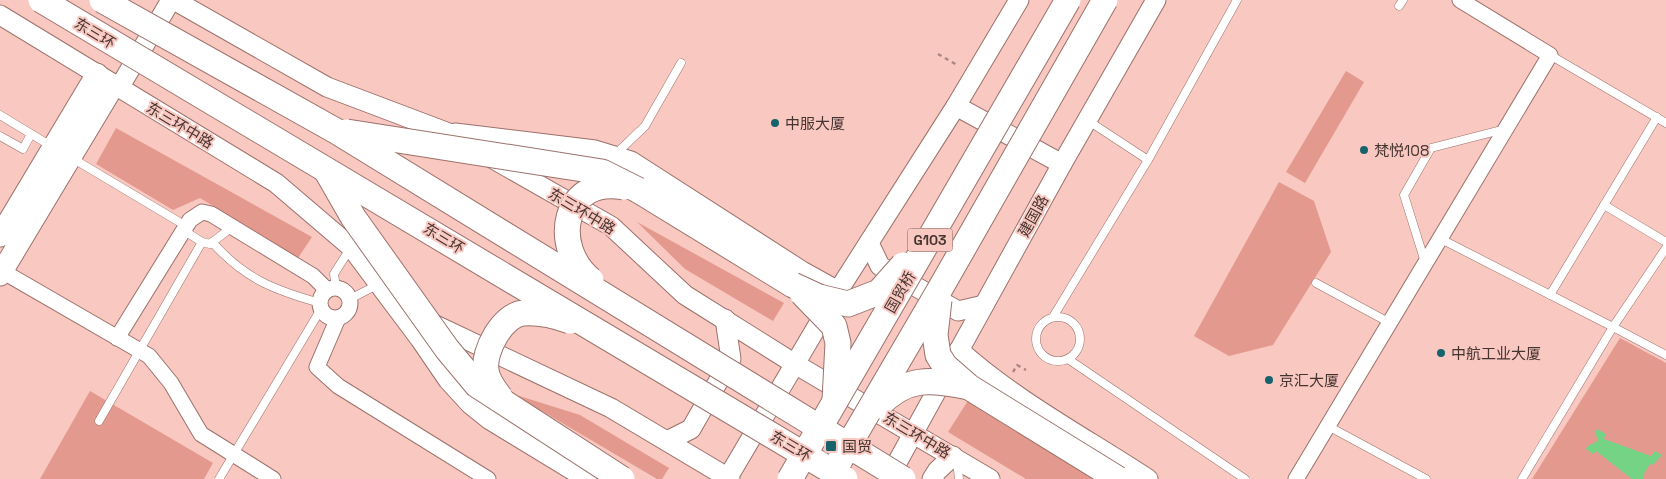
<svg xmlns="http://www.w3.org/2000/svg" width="1666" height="479" font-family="'Space Grotesk','Noto Sans SC',sans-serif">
	<rect width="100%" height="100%" fill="#f8c8c1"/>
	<g fill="#e4998e">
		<polygon points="1346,71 1364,82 1305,183 1286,172"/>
		<polygon points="116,128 312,237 298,258 200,198 173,210 96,164"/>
		<polygon points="1279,182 1314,201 1331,252 1273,345 1229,356 1194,336"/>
		<polygon points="637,222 784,303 773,321 685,269"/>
		<polygon points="1620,338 1666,363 1666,479 1532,479"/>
		<polygon points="90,391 213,463 204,479 40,479"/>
		<polygon points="513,394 580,415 669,468 662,479 657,479"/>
		<polygon points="969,399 1098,479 1026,479 948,432"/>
	</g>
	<polygon fill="#75d386" points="1597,429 1606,434 1604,439 1651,456 1655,451 1662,455 1653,465 1650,464 1644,474 1644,479 1632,479 1596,451 1593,454 1586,449 1588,446 1598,441 1595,432"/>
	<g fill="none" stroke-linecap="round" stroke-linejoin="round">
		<defs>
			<g id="service">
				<polyline points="1399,6 1403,0"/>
				<polyline points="1550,55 1666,123"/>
				<polyline points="0,115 51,146"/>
				<polyline points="1087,120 1148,160"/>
				<polyline points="0,136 23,149 31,134"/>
				<polyline points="618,156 621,149 645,126 681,63"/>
				<polyline points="72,158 186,226"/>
				<polyline points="1604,205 1666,242"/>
				<polyline points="183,230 202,242 210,244 232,227"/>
				<polyline points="1441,239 1613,327 1522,479"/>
				<path d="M 212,242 C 245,279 274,290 320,303"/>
				<polyline points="1666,248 1613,327 1666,355"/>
				<polyline points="1425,262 1404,195 1431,148 1505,129"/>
				<polyline points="1316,283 1390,323"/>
				<polyline points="336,287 334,274 351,247"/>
				<polyline points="1550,295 1657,117"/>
				<polyline points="350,299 379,284"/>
				<polyline points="1053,317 1148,160 1237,0"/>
				<circle cx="1058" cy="339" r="22"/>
				<polyline points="1068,359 1245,479"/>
				<polyline points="99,421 202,242"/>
				<polyline points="1328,426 1426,479"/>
				<polyline points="957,461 959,479"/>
				<polyline points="219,479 321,309"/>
			</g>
			<g id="minor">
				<polyline points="2,271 149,356 171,383 201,434 273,479"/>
				<circle cx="335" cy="303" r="15"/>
				<polyline points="338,318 317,367 338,386 488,479"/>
				<polyline points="117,338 190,220 202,212 211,214 313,276 327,290"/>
				<polyline points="1296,479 1550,55 1460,0"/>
			</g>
			<g id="tertiary">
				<polyline points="174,0 327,87 446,132 611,226 685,295 795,364 990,479"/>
				<polyline points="0,15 276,183 351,247 420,339 448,380 470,404 490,420 587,479"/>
				<polyline points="119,88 171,0"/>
				<polyline points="956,106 1062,164"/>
				<polyline points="455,133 595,150 631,161 802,271 838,291"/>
				<polyline points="869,243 880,266 958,311 984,305"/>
				<polyline points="427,321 611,408 730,479"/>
				<path d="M 959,350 C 1016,401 1084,437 1148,479"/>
				<polyline points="667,441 691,429 731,359 725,319"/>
				<polyline points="727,479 838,291 956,106 1019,0"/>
				<polyline points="888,479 1062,164 1156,0"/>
				<polyline points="932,479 937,471 953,456"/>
			</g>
			<g id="secondary">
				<polyline points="0,236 97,74"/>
				<polyline points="0,275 114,85"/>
			</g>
			<polyline id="trunk" points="638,190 793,285"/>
		</defs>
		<use href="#service" stroke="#9c716b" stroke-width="9"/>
		<use href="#minor" stroke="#9c716b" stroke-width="17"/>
		<use href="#tertiary" stroke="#9c716b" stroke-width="21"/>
		<use href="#secondary" stroke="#9c716b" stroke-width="23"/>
		<use href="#trunk" stroke="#9c716b" stroke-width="27"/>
		<g stroke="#aa8782" stroke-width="2.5" stroke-dasharray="4 4" stroke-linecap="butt">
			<polyline points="938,54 957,65"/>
			<polyline points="1013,372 1017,365 1026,370"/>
		</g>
		<use href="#service" stroke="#fff" stroke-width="8"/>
		<use href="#minor" stroke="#fff" stroke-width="15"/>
		<use href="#tertiary" stroke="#fff" stroke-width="19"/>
		<use href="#secondary" stroke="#fff" stroke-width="21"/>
		<use href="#trunk" stroke="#fff" stroke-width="25"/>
		<defs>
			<g id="trunk-bridge">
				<polyline points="41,0 845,479"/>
				<polyline points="102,0 336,131 903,479"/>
				<polyline points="347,132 602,172 638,190"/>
				<polyline points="326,170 353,217 447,349 477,385 622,479"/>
				<path d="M 591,280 C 550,247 563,175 624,187"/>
				<polyline points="793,285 819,297 848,304 879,292 903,265"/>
				<polyline points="802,293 834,326 838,343 835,400"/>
				<polyline points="939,300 935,335 938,355 945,366 969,387 1118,479"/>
				<path d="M 500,397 C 494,389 487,381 486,370 C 483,351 503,314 524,313 C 539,312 556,316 570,321"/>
				<path d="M 878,406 C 907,376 930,379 969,387"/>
				<polyline points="840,460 940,289 1105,0"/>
				<polyline points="790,479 1068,0"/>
			</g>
		</defs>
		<use href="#trunk-bridge" stroke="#9c716b" stroke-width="27" stroke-linecap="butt"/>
		<use href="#trunk-bridge" stroke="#fff" stroke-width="25"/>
	</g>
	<g fill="#16636d" stroke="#f8c8c1" stroke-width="2">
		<circle cx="775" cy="123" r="5"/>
		<circle cx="1364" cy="150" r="5"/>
		<circle cx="1441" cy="353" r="5"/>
		<circle cx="1269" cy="380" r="5"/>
		<rect x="825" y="440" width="12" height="12" rx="2.5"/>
	</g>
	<g text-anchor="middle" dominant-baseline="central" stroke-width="4" stroke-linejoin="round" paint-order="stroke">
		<rect fill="#f8c8c1" stroke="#7b605c" stroke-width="1" x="907.5" y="228.5" width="45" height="23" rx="4"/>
		<g font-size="14" font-weight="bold" fill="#453330">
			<text x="930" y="240">G103</text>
		</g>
		<g font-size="15" fill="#453330" stroke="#f8c8c1">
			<text transform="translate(95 33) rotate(31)">东三环</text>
			<text transform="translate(180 125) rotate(31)">东三环中路</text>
			<text transform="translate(582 211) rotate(31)">东三环中路</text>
			<text transform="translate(1033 216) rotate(-61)">建国路</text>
			<text transform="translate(444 238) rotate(31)">东三环</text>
			<text transform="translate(900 292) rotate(-60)">国贸桥</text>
			<text transform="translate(917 435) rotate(31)">东三环中路</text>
			<text transform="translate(791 446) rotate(31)">东三环</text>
		</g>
		<g font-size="15" fill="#453330" stroke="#f8c8c1" text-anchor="start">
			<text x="785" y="123">中服大厦</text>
			<text x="1374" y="150">梵悦108</text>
			<text x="1451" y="353">中航工业大厦</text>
			<text x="1279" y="380">京汇大厦</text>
			<text x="842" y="446">国贸</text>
		</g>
	</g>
</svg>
